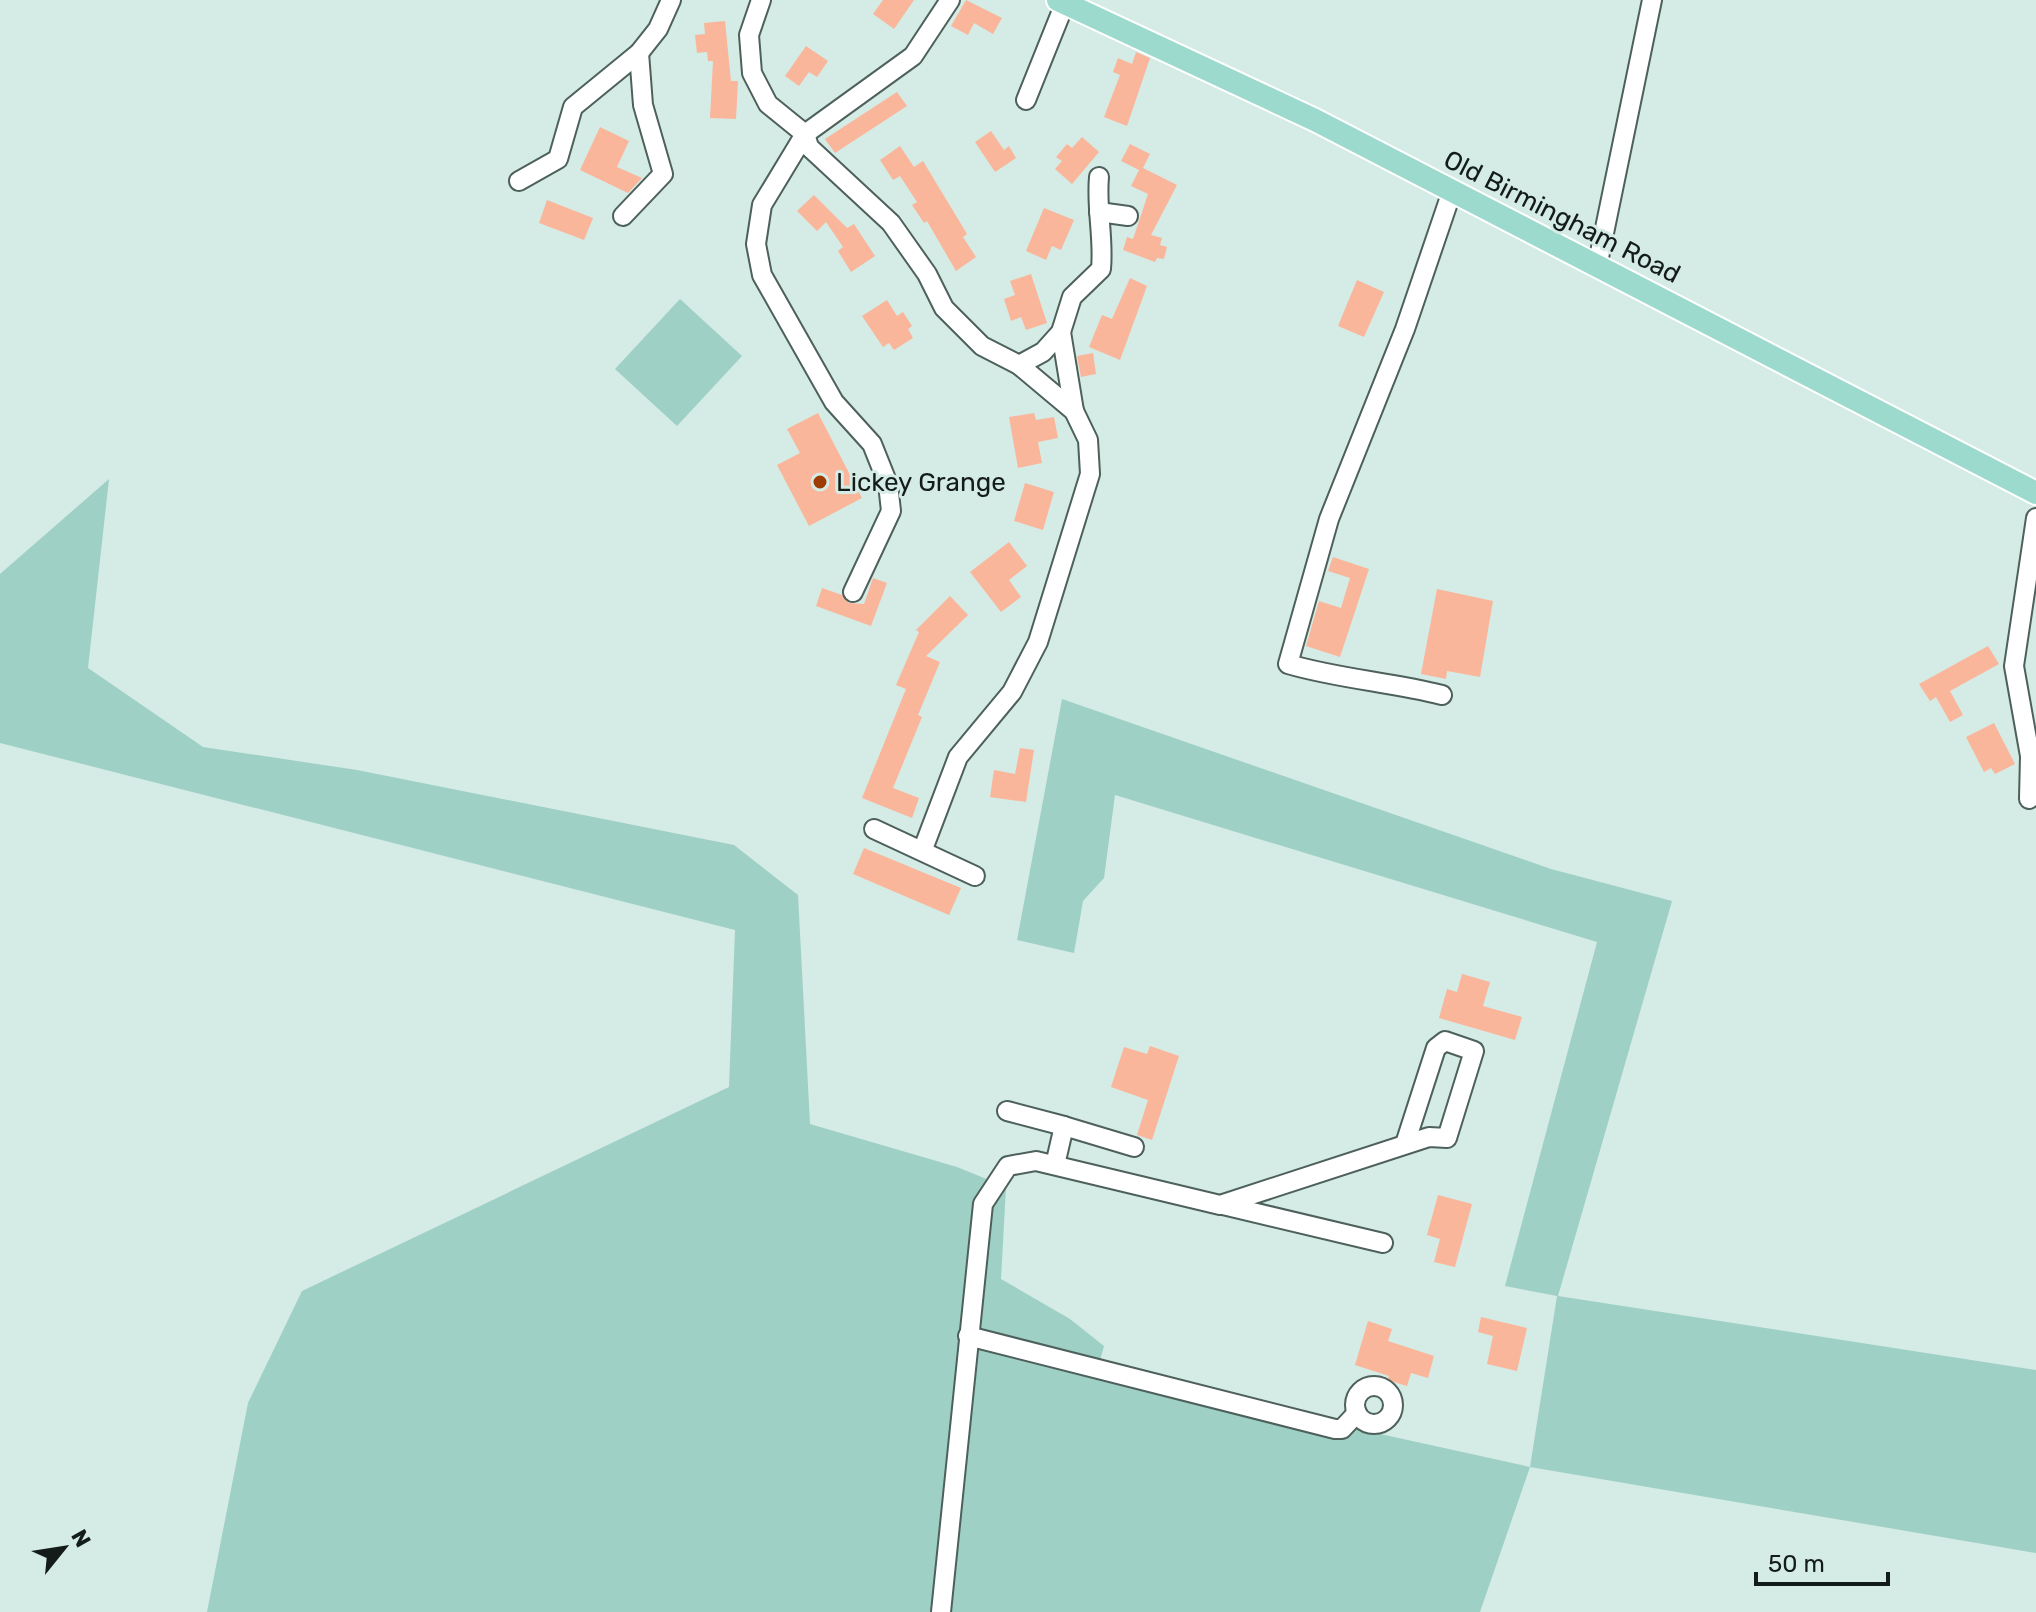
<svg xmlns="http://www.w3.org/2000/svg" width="2036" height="1612" font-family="Rubik,sans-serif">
	<rect width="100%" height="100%" fill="#d5ebe5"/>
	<g fill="#9ed0c5">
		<polygon points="680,299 742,356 677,426 615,369"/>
		<polygon points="109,479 88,668 203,747 357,770 734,845 798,895 810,1124 957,1167 1006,1187 1001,1279 1070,1319 1104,1346 1099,1364 1248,1405 1530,1467 1557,1296 1505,1286 1597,942 1115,795 1104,878 1083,901 1074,953 1017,940 1062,699 1551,869 1672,901 1558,1296 2036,1370 2036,1553 1530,1467 1480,1612 207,1612 248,1403 302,1291 729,1087 735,930 0,743 0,574"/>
	</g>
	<g fill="#fab69a">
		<polygon points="883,0 914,0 894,29 873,14"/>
		<polygon points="966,0 1002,18 993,34 974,23 968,35 951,26"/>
		<polygon points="725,21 731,81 738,81 736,119 710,118 713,61 708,61 707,52 697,53 695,35 705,34 704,23"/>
		<polygon points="806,46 828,61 817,77 809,72 799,86 785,76"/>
		<polygon points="1136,52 1150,58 1127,126 1104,117 1120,75 1113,72 1118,58 1132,64"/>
		<polygon points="897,92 907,106 835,153 825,139"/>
		<polygon points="600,127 629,141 617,167 642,178 628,193 580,170"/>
		<polygon points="991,131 1004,150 1009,146 1016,158 995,172 975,142"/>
		<polygon points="1082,137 1099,152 1072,184 1055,169 1062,161 1056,157 1067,144 1072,148"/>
		<polygon points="1130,144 1150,154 1143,168 1177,185 1151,235 1162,238 1160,245 1167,247 1164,259 1157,258 1155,262 1123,250 1127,237 1133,239 1148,194 1131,186 1139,170 1121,161"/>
		<polygon points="900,146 914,167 923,161 967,234 963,237 976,257 956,271 927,221 924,223 912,205 917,202 900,176 893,180 880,160"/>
		<polygon points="814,195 847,228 854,224 875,256 851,272 838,251 843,247 826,222 817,231 797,211"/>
		<polygon points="547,200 593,218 584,240 539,223"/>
		<polygon points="1044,208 1074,220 1061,250 1052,246 1046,260 1026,251"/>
		<polygon points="1031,274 1047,323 1026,330 1021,317 1011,321 1004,299 1015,295 1010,281"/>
		<polygon points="1130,278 1147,286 1120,360 1089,347 1102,315 1112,319"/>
		<polygon points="1357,280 1384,292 1364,337 1338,326"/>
		<polygon points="887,300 897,316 903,312 912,326 908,329 913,338 894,350 889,343 883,347 862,316"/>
		<polygon points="1093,353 1096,374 1081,377 1077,356"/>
		<polygon points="818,413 862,498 809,526 777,465 800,453 787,429"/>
		<polygon points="1034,413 1036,420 1054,417 1058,438 1038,442 1042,463 1018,468 1009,417"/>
		<polygon points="1025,483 1054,492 1043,530 1014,521"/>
		<polygon points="1009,542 1027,566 1009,580 1021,597 1001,612 970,572"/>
		<polygon points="1333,557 1369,569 1340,657 1306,646 1319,601 1341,608 1350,578 1328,571"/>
		<polygon points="873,578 887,583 871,626 816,606 822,588 842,595 849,603 864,604"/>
		<polygon points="1437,589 1493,601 1480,677 1447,671 1446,679 1421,674"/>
		<polygon points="950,596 968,615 926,656 940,662 918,715 922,717 893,788 919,798 912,818 862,798 906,689 896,685 919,632 916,630"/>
		<polygon points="1988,646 1999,664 1950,691 1963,715 1950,722 1936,697 1930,701 1919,684"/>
		<polygon points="1994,723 2015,764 1995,774 1991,768 1984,772 1966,737"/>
		<polygon points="1020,748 1034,750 1026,802 990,797 994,770 1015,774"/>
		<polygon points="864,848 961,888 949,915 853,874"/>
		<polygon points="1462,974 1490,982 1483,1006 1522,1017 1515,1040 1439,1018 1447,989 1457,992"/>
		<polygon points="1150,1046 1179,1056 1152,1140 1137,1135 1148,1100 1111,1087 1124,1047 1147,1054"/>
		<polygon points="1438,1195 1472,1204 1455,1267 1434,1262 1440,1239 1427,1235"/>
		<polygon points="1481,1317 1527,1328 1517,1371 1487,1364 1493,1336 1478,1332"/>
		<polygon points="1368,1321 1392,1329 1388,1341 1434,1356 1428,1378 1411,1373 1407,1386 1387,1380 1389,1376 1355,1365"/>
	</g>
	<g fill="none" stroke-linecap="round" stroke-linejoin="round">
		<defs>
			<g id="minor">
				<polyline points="761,0 749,35 752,73 768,104 805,134 809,147 891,223 927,274 944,308 982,346 1019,365 1074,411 1088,440 1090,474 1038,642 1012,692 958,757 923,849"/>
				<polyline points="1026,100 1065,3"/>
				<polyline points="519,181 558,159 573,107 639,53 658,29 671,0"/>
				<polyline points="1099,212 1128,216"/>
				<polyline points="623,216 663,174 643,105 639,53"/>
				<polyline points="1597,267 1652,0"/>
				<polyline points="1061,332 1074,411"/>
				<path d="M 1019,365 L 1043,352 L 1061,332 L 1072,297 L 1101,269 C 1104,238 1096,208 1099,177"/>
				<polyline points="853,592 891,511 888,484 872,444 834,402 762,275 756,244 762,205 805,134 913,56 950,0"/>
				<path d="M 1442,695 C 1391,682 1339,679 1288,664 L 1329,519 L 1405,329 L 1452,191"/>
				<polyline points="2029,799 2030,756 2014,666 2036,518"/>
				<polyline points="874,829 975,876"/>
				<polyline points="1007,1111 1064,1126"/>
				<polyline points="1055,1165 1064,1126 1134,1147"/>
				<polyline points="1223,1205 1383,1243"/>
				<polyline points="968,1336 1335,1429 1342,1429 1357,1413"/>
				<circle cx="1374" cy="1405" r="19"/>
				<polyline points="941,1612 983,1204 1008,1166 1036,1161 1220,1205 1429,1137 1447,1138 1474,1051 1445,1041 1436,1048 1405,1144"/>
			</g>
			<polyline id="major" points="1058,0 1315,120 2036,493"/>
		</defs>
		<use href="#minor" stroke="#4d605c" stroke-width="22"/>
		<use href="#major" stroke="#fff" stroke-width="26"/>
		<use href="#minor" stroke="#fff" stroke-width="18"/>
		<use href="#major" stroke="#9ddace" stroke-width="22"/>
	</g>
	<circle fill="#9e3b01" stroke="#d5ebe5" stroke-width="3" cx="820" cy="482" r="8"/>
	<g text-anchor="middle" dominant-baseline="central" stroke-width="6" stroke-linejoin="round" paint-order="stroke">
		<g font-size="26" fill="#141c1a" stroke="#d5ebe5">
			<text transform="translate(1562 217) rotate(27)">Old Birmingham Road</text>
		</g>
		<g font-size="26" fill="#141c1a" stroke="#d5ebe5" text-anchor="start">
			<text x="836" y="482">Lickey Grange</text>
		</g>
	</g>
	<g transform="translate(64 1548) rotate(60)" stroke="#d5ebe5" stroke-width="6" paint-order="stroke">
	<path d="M0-6L14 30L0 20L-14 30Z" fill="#141c1a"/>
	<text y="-12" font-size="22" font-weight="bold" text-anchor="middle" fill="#141c1a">N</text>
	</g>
	<path d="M1756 1572v12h132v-12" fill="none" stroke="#141c1a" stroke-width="4"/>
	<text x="1768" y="1572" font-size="24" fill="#141c1a" stroke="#d5ebe5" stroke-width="6" paint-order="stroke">50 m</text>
</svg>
